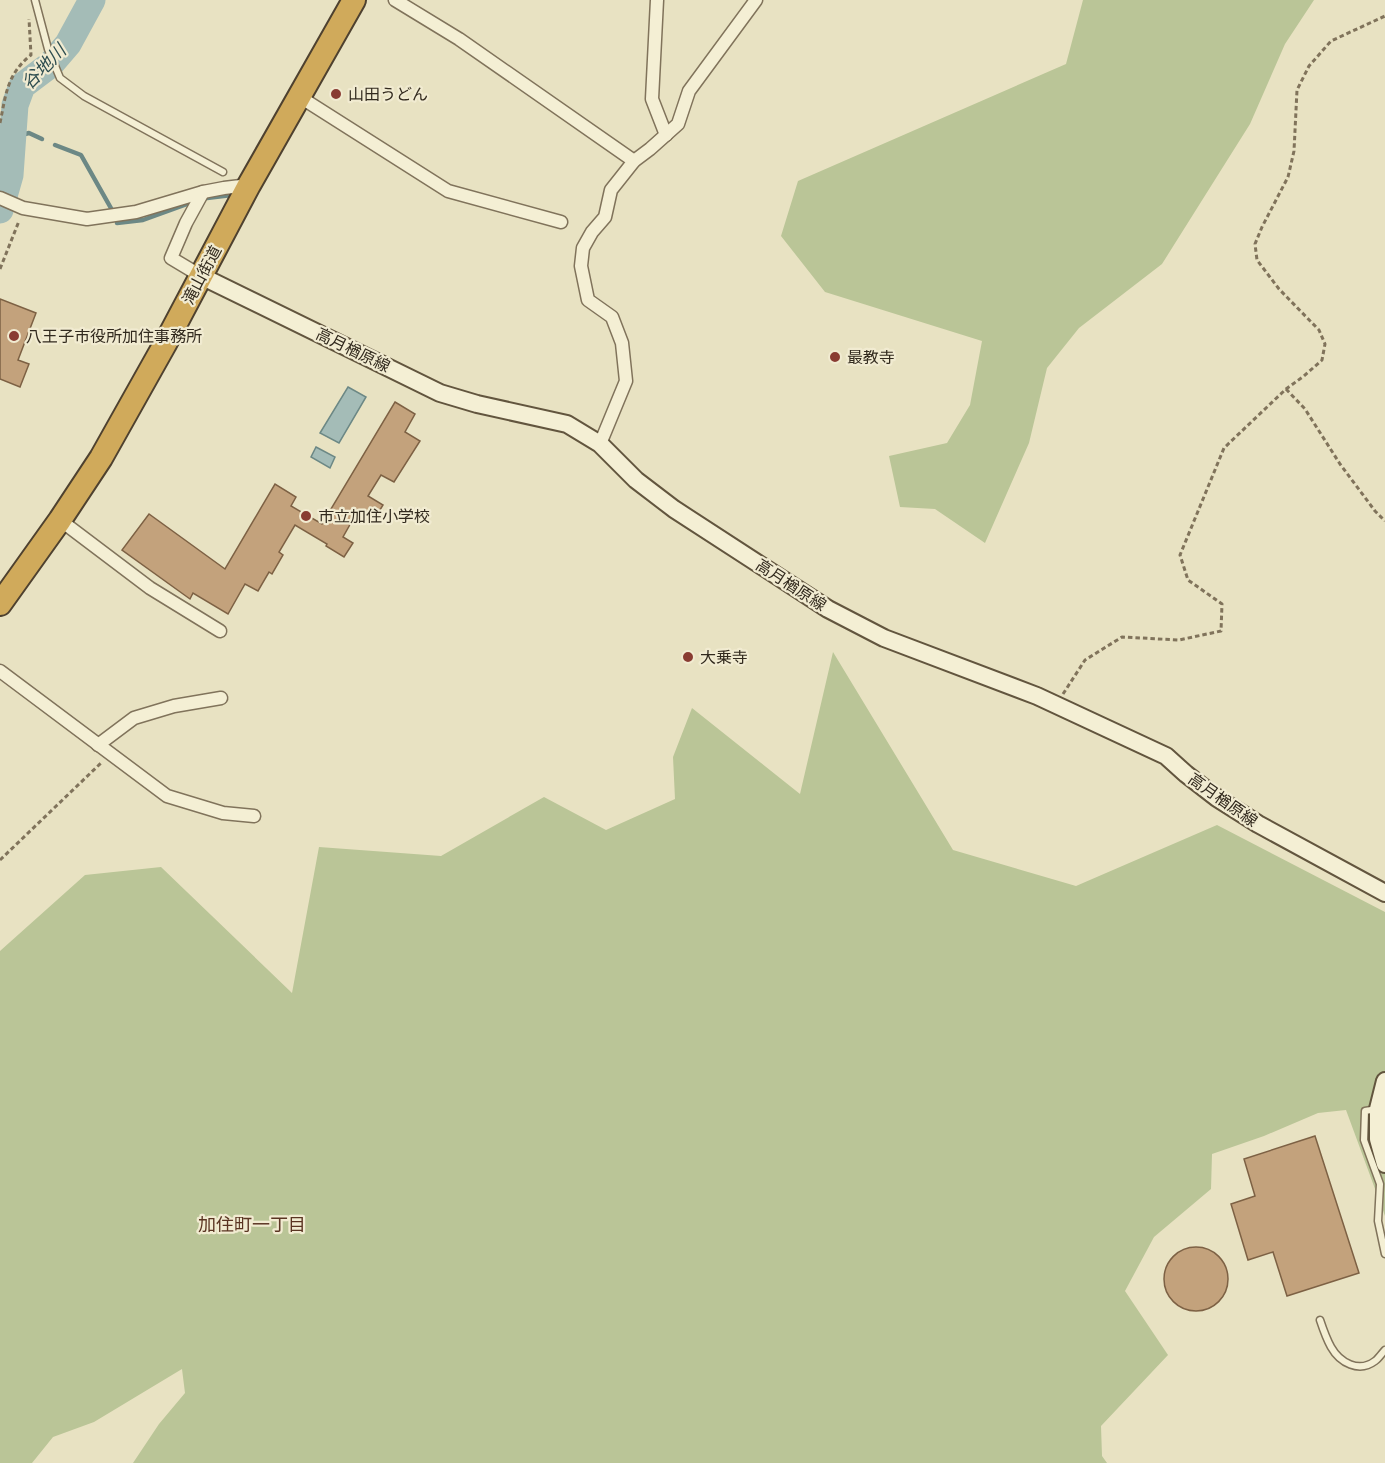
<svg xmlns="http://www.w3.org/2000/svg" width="1385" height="1463" font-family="'Crimson Pro','Noto Sans JP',serif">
	<rect width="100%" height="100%" fill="#e8e2c2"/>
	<g fill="#bac597">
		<polygon points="1083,0 1314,0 1285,44 1250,124 1162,264 1079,328 1047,368 1029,443 985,543 935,509 900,507 889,456 947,443 970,405 982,341 825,292 781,236 798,181 1066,64"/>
		<polygon points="833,652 953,850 1076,886 1217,825 1385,912 1385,1216 1346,1110 1318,1113 1264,1136 1212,1154 1211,1189 1154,1237 1125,1291 1168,1355 1101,1426 1102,1456 1107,1463 133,1463 159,1424 185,1393 182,1369 94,1422 53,1437 32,1463 0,1463 0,951 85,875 161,867 292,993 319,847 441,856 544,797 606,830 675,799 673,757 692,708 800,794"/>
	</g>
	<g fill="#a4bcb7" stroke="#6c8885" stroke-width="1.5">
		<polygon points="348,387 366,397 339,443 320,433"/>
		<polygon points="316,447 335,457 330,468 311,457"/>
	</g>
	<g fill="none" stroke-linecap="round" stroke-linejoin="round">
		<g stroke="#6c8885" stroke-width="4.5">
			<polyline points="13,137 29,133 42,139"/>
			<polyline points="55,145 81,155 112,210"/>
			<polyline points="207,198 232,195"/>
			<polyline points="117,223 143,220 190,203"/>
		</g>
		<polyline stroke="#a4bcb7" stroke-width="27" points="0,210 10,175 15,105 22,86 50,65 68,44 92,0"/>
	</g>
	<g fill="#c3a27c" stroke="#7d6144" stroke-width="1.5">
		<polygon points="0,299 36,313 18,360 29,364 20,387 0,379"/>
		<polygon points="395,402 415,414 405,432 420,441 394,482 381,475 368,496 383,505 372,523 356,514 343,537 353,543 344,557 326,546 327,544 295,525 279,552 283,555 272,574 269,572 258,591 245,584 228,614 193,593 190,599 122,550 149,514 225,569 275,484 296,497 291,506 322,524"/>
		<polygon points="1315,1136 1359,1273 1287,1296 1273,1252 1248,1260 1231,1204 1255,1196 1244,1159"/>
		<circle cx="1196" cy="1279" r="32"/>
	</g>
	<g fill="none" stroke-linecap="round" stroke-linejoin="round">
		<defs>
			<g id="lane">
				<polyline points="35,0 48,49 60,78 84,96 223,172"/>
				<polyline points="1377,1109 1365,1111 1364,1140 1380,1184 1378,1221 1385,1254"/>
				<path d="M 1320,1320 C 1323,1329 1326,1338 1331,1347 C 1340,1363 1359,1373 1375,1361 C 1379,1358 1382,1353 1385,1350"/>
			</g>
			<g id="street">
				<polyline points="395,0 459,39 634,161"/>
				<polyline points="657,0 652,99 666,135"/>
				<polyline points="300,97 448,191 561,222"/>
				<polyline points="0,198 23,208 87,219 136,212 203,192 224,188 249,185"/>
				<polyline points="201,276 171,258 186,223 203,192"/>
				<polyline points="600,444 626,381 622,343 612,317 588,300 581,266 583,248 592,232 605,217 611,190 634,161 650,149 678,124 689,91 756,0"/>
				<polyline points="60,520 150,588 220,631"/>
				<polyline points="0,671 167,796 223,813 254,816"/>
				<polyline points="98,745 134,718 174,706 221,698"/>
			</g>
			<g id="secondary">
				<polyline points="201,276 440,393 477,404 567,424 600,444 636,480 674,509 828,609 884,638 1037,696 1166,756 1186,774 1217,798 1258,824 1385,893"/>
				<polyline points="1385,1081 1378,1109 1378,1139 1385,1164"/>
			</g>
			<polyline id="highway" points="0,604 60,520 101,458 165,344 249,185 354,0"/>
		</defs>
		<use href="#lane" stroke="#80735b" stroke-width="9"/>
		<use href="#street" stroke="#80735b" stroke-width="15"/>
		<use href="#secondary" stroke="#62553e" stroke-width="20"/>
		<use href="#highway" stroke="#4e412f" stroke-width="26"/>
		<g stroke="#80735b" stroke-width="3" stroke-dasharray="4.5 3" stroke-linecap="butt">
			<path d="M 0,123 C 6,94 7,74 31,55 L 29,19"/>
			<polyline points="0,269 19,221"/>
			<polyline points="1286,389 1305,409 1340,464 1375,511 1385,521"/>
			<polyline points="1063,694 1085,660 1122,637 1179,640 1221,631 1222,604 1188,580 1180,555 1224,448 1286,389 1304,376 1322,360 1325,344 1319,330 1279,289 1257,260 1255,244 1262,227 1288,177 1294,151 1297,90 1309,66 1331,41 1385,16"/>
			<polyline points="0,860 102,762"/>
		</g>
		<use href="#lane" stroke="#f4efd4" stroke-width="6"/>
		<use href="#street" stroke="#f4efd4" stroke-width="12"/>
		<use href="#secondary" stroke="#f4efd4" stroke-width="16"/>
		<use href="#highway" stroke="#d0aa5b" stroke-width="22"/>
	</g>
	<g fill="#893c32" stroke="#f1ebd1" stroke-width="2">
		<circle cx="336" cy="94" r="6"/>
		<circle cx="14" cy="336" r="6"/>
		<circle cx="835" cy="357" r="6"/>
		<circle cx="306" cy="516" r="6"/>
		<circle cx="688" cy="657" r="6"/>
	</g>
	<g text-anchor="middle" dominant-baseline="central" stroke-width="4.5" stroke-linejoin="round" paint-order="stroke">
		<g font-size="16" fill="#322a1e" stroke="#f1ebd1" text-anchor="start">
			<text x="348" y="94">山田うどん</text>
			<text x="26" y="336">八王子市役所加住事務所</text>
			<text x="847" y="357">最教寺</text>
			<text x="318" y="516">市立加住小学校</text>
			<text x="700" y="657">大乗寺</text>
		</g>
		<g font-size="16" fill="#322a1e" stroke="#f1ebd1">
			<text transform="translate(202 275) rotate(-62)">滝山街道</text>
			<text transform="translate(353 350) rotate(26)">高月楢原線</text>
			<text transform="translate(791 585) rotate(33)">高月楢原線</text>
			<text transform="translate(1223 800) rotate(35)">高月楢原線</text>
		</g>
		<g font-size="18" font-style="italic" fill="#2f4e50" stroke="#f1ebd1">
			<text transform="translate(44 67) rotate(-46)">谷地川</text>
		</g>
		<g font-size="18" fill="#5a3422" stroke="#f1ebd1">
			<text x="252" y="1225">加住町一丁目</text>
		</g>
	</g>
</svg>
